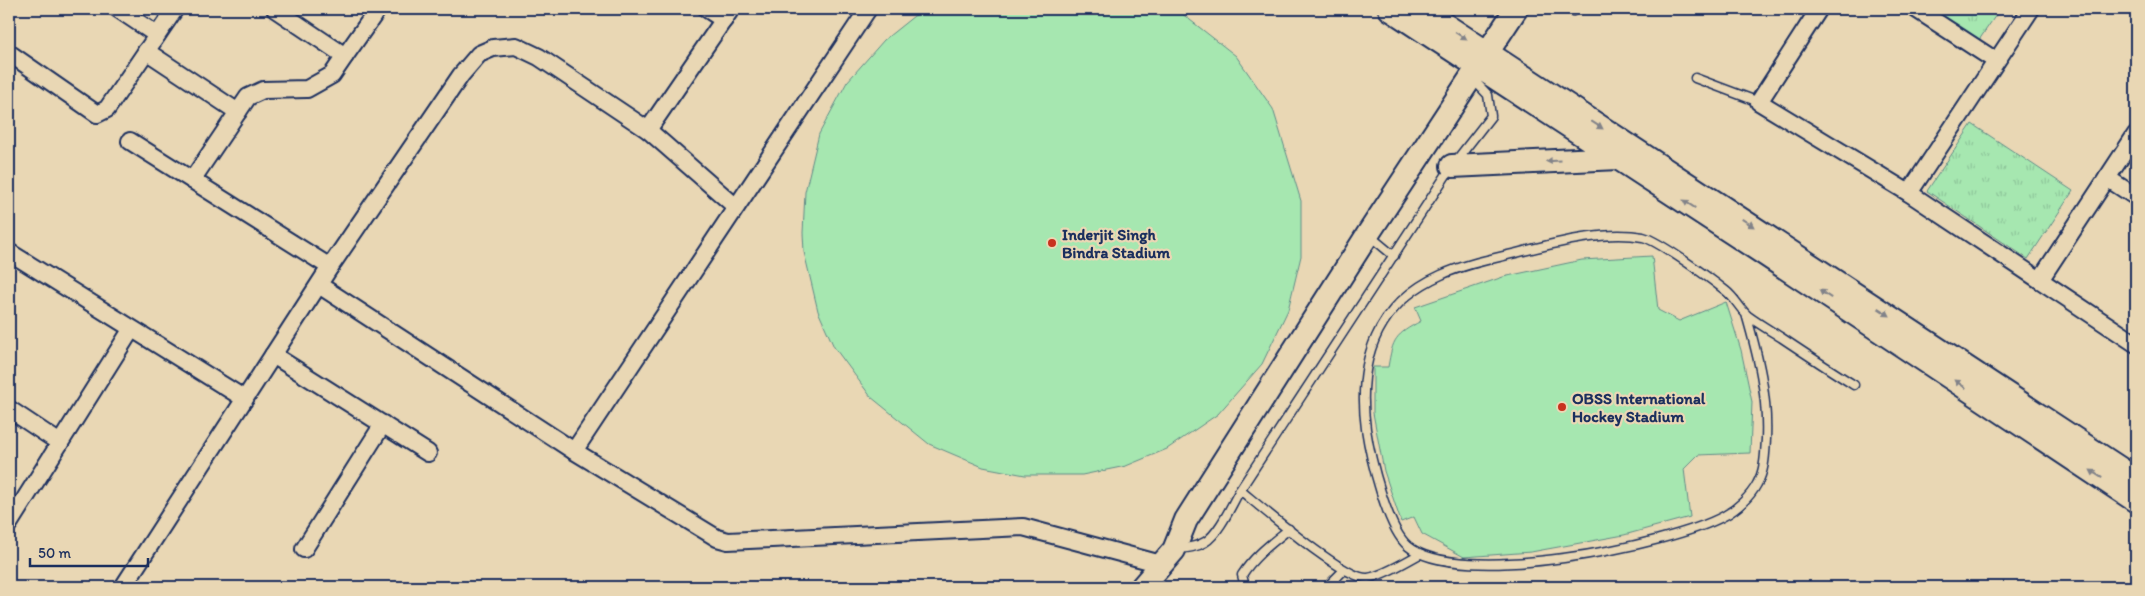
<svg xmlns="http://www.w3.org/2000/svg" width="2145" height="596" font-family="Itim,sans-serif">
	<defs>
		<pattern id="grass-tufts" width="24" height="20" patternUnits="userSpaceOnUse" patternTransform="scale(1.25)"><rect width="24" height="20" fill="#a6e7b0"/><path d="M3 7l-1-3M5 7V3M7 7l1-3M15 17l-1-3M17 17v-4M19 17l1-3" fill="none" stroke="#8ec69a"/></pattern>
	</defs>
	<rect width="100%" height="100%" fill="#e9d7b4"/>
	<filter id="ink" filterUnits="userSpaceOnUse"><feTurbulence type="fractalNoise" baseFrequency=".02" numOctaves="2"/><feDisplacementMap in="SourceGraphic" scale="10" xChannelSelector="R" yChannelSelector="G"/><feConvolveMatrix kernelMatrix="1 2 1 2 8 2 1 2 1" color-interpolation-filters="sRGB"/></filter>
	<g filter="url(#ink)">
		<g fill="url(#grass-tufts)" stroke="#608b87">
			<polygon points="1932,9 2000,9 1979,40"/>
			<polygon points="1972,124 2073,191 2028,259 1927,191"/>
		</g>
		<g fill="#a6e7b0" stroke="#608b87">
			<polygon points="930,9 1176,9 1236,56 1273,109 1301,201 1301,256 1288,310 1262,364 1218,414 1167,449 1126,466 1082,475 1025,475 983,467 929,444 871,397 834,347 818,311 804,252 803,233 805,192 819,134 847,82 884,40 914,16"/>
			<path d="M 1652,256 L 1658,310 L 1679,321 L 1726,302 L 1741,350 L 1752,402 L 1750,453 L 1698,455 L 1684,469 L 1690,517 L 1624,535 L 1531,552 L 1464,557 L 1422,534 L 1414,517 L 1401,522 L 1384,471 L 1373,413 L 1373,367 L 1388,367 C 1393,338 1395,335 1421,321 L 1415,307 L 1503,277 L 1582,260 Z"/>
		</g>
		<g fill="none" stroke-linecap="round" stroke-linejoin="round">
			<defs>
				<g id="lane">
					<polyline points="1573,11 1574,9"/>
					<polyline points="1695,78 1759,102"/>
					<polyline points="1370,236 1394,256"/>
					<path d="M 1746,314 C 1758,356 1768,395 1766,439 C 1765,454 1765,470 1757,484 C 1750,497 1737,509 1724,516 C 1669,546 1457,588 1408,546 C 1387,529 1370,456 1366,429 C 1357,361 1376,304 1441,275 C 1467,263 1497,258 1524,251 C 1559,242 1607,230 1643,237 C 1659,241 1711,279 1726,291 C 1735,298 1740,309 1748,316 C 1759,324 1771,331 1782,338 C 1806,354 1830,370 1854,385"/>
					<path d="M 1240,490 C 1262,508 1345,580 1368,578 C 1383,576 1407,561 1420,554"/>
					<path d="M 1179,549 C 1188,548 1197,547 1205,542 C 1219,534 1232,504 1240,490 L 1452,166 L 1491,116 L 1488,95 L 1472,78"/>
					<path d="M 1245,587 L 1242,575 C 1254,556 1272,543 1289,529"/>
					<polyline points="1327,587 1344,570"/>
				</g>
				<g id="street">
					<polyline points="118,9 157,35"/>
					<polyline points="707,9 724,20"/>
					<polyline points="1819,9 1759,102 1909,193 2136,344"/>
					<polyline points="1916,9 1996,61"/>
					<polyline points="146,51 238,112"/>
					<polyline points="9,53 97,114 107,109 175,9"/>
					<polyline points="345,56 378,9"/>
					<polyline points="648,130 731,9"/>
					<polyline points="130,141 330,267"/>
					<polyline points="2107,178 2136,197"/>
					<polyline points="192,180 248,97 263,90 307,89 332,75 345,56 275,9"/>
					<polyline points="1909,193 2031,9"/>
					<polyline points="9,252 245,399"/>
					<polyline points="2040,280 2136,134"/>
					<polyline points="319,285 574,451 717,538 728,541 1023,527 1161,564"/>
					<polyline points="273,355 428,453"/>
					<polyline points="9,409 60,443"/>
					<polyline points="574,451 868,9"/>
					<polyline points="9,524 131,330"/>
					<polyline points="304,549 383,424"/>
					<polyline points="123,587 330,267 461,75 479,54 493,48 516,46 539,57 648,130 736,207"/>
				</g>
				<g id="secondary">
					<polyline points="1390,9 1766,255 2136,501"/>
					<polyline points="1421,9 2136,479"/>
					<polyline points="1452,166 1619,158"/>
					<polyline points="1142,587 1174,550 1186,520 1368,234 1516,9"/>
				</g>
			</defs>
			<use href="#lane" stroke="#1b2f5e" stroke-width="11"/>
			<use href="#street" stroke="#1b2f5e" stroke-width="20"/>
			<use href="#secondary" stroke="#1b2f5e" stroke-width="26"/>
			<use href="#lane" stroke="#e9d7b4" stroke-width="8"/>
			<use href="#street" stroke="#e9d7b4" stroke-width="16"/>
			<use href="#secondary" stroke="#e9d7b4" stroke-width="22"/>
		</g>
		<defs><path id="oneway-solid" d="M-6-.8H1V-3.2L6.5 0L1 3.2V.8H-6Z" transform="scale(1.25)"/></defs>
		<g fill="#828389">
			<use href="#oneway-solid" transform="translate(1461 36) rotate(33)"/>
			<use href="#oneway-solid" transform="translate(1597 125) rotate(33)"/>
			<use href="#oneway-solid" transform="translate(1553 161) rotate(177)"/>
			<use href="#oneway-solid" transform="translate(1689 204) rotate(-147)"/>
			<use href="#oneway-solid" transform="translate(1748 223) rotate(33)"/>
			<use href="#oneway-solid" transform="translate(1825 294) rotate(-146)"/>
			<use href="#oneway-solid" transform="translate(1884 312) rotate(33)"/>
			<use href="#oneway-solid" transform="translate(1960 384) rotate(-146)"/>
			<use href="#oneway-solid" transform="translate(2096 474) rotate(-146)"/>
		</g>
	</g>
	<g fill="#c8321e" stroke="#e9d7b4" stroke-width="2">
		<circle cx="1052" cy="243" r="5"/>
		<circle cx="1562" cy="407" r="5"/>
	</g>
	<g text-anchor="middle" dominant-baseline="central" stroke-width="4.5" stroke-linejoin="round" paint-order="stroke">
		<g font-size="16" font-weight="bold" fill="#1b2f5e" stroke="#e9d7b4" text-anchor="start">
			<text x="1062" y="234">Inderjit Singh<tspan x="1062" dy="18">Bindra Stadium</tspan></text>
			<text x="1572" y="398">OBSS International<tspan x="1572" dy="18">Hockey Stadium</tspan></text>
		</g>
	</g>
	<rect width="2145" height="596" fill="none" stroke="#e9d7b4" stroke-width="30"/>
	<rect x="15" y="15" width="2115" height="566" fill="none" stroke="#1b2f5e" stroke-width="2" filter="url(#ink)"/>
	<path d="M30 558v8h118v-8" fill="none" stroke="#1b2f5e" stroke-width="2.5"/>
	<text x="38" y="558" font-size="15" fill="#1b2f5e" stroke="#e9d7b4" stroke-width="4" paint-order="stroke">50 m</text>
</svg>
